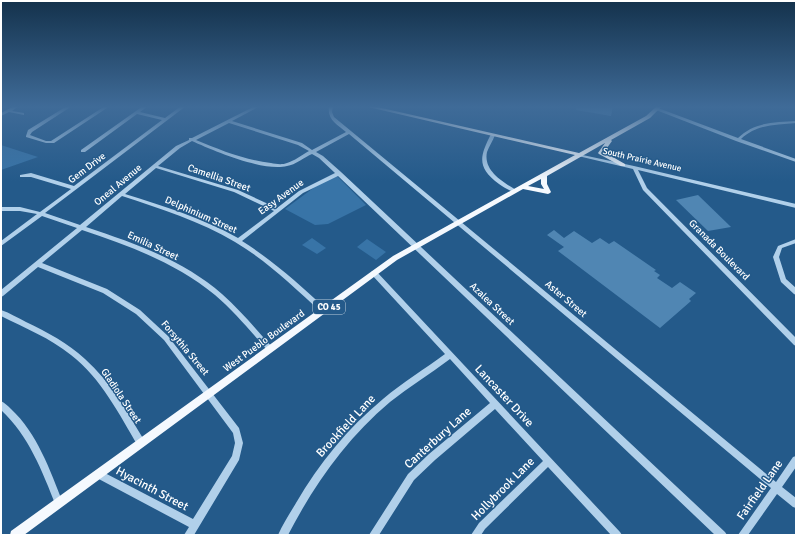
<svg xmlns="http://www.w3.org/2000/svg" width="797" height="536" font-family="Signika,sans-serif">
	<rect width="100%" height="100%" fill="#245a8a"/>
	<g fill="#3874a7">
		<polygon points="1,145 38,157 1,170"/>
		<polygon points="337,176 366,205 328,224 315,225 285,209 316,186"/>
		<polygon points="312,238 326,248 317,254 302,245"/>
		<polygon points="367,239 386,252 376,260 357,247"/>
	</g>
	<g fill="#5086b3">
		<polygon points="577,106 613,106 611,116 576,110"/>
		<polygon points="698,195 731,227 708,231 676,200"/>
		<polygon points="554,230 564,238 574,231 592,243 600,238 609,244 614,241 656,270 654,271 660,275 657,278 672,288 680,282 696,293 689,299 691,301 660,328 558,251 564,247 547,235"/>
	</g>
	<g fill="none" stroke-linecap="round" stroke-linejoin="round">
		<g fill="#b1d0ea" fill-rule="evenodd">
			<polygon points="14,106 19,106 12,111 24,113 24,115 9,112 1,116 1,113"/>
			<polygon points="67,106 72,106 32,132 30,135 46,141 51,141 105,106 110,106 54,143 46,143 26,137 26,136 28,130"/>
			<path d="M 143,106 L 148,106 L 140,112 L 165,118 L 181,106 L 186,106 L 45,213 L 80,225 L 176,146 L 189,140 L 189,138 L 192,138 L 255,106 L 260,106 L 232,121 L 302,143 L 312,150 L 346,132 C 337,124 327,120 329,106 L 333,106 L 332,112 L 334,117 L 776,482 L 793,457 L 796,456 L 796,467 L 782,487 L 796,498 L 796,508 L 793,507 L 777,494 L 748,535 L 738,535 L 771,488 L 349,134 L 316,152 L 323,156 L 341,172 L 725,532 L 727,535 L 715,535 L 338,176 L 303,193 L 242,241 C 272,260 299,284 325,308 L 326,310 L 325,312 L 323,313 L 321,312 C 294,287 267,261 235,242 C 200,221 161,209 122,196 L 86,227 C 134,243 183,260 222,294 C 240,310 256,329 272,347 L 273,349 L 272,351 L 270,352 L 268,351 C 251,332 235,312 215,295 C 176,263 130,246 82,230 L 42,263 L 107,289 L 140,310 L 168,336 L 239,428 L 243,443 L 239,460 L 194,535 L 184,535 L 189,527 L 95,477 L 94,474 L 95,471 L 98,470 L 101,471 L 193,519 L 232,456 L 235,443 L 233,433 L 164,340 L 136,314 L 103,293 L 38,267 L 3,296 L 1,297 L 1,290 L 77,228 L 42,216 L 1,246 L 1,241 L 37,214 L 20,211 L 1,211 L 1,207 L 20,207 L 40,212 L 71,189 L 31,177 L 20,177 L 20,175 L 31,173 L 74,186 L 162,120 L 137,114 L 85,152 L 81,152 L 81,150 ZM 229,123 L 298,145 L 309,151 C 302,155 294,161 287,163 C 282,165 276,164 271,163 C 245,160 220,150 196,140 ZM 192,141 C 214,151 264,172 287,166 C 295,165 305,157 312,154 L 319,158 L 335,173 L 299,191 L 277,208 L 238,190 L 158,166 L 180,148 ZM 156,168 L 234,192 L 274,211 L 238,238 C 202,218 164,206 125,194 Z"/>
			<path d="M 656,108 L 658,108 L 738,138 C 754,122 775,122 796,121 L 796,123 C 776,125 757,124 741,139 L 796,159 L 796,162 L 736,141 L 656,110 Z"/>
			<path d="M 491,134 L 495,134 L 495,135 C 493,141 489,146 487,152 C 483,171 503,182 516,190 L 516,192 C 510,192 504,187 499,184 C 476,167 480,156 491,134 Z"/>
			<polygon points="578,154 634,166 796,204 796,208 638,170 647,188 796,338 796,346 794,345 643,190 633,169 578,156"/>
			<polygon points="796,239 796,243 782,248 779,257 786,279 796,288 796,295 794,294 781,282 773,257 778,246"/>
			<path d="M 372,271 L 376,271 L 620,532 L 622,535 L 611,535 L 548,467 L 485,529 L 481,535 L 471,535 L 479,523 L 543,461 L 495,409 L 435,460 L 414,480 L 379,535 L 369,535 L 408,474 L 429,454 L 490,403 L 450,359 C 430,374 409,387 390,402 C 346,439 314,485 288,535 L 278,535 C 283,524 290,513 296,503 C 319,463 348,428 383,399 C 403,382 425,369 445,354 L 372,275 L 371,273 Z"/>
			<path d="M 1,310 C 10,313 18,318 26,322 C 47,332 68,343 85,359 C 110,381 127,412 144,440 L 145,443 L 144,446 L 141,447 L 138,446 C 119,414 101,378 71,355 C 50,338 25,328 1,316 Z"/>
			<path d="M 1,401 C 5,403 8,406 11,409 C 37,433 50,470 63,503 L 62,506 L 59,507 L 56,506 C 42,471 29,436 1,410 Z"/>
		</g>
		<path fill="#f5f9fe" fill-rule="evenodd" d="M 364,106 L 373,106 L 579,153 L 646,116 L 657,106 L 662,106 L 650,118 L 611,140 L 612,141 L 604,152 L 625,164 L 625,166 L 621,166 L 599,154 L 598,153 L 605,143 L 547,176 L 547,184 L 551,192 L 550,193 L 548,194 L 523,189 L 397,260 L 24,535 L 10,535 L 11,531 L 393,256 L 575,155 ZM 541,179 L 541,184 L 544,189 L 528,186 Z"/>
	</g>
	<linearGradient id="sky" x2="0" y2="1"><stop stop-color="#14324c"/><stop offset="0.59" stop-color="#3f6b98"/><stop offset="1" stop-color="#3f6b98" stop-opacity="0"/></linearGradient>
	<rect width="797" height="181" fill="url(#sky)"/>
	<g text-anchor="middle" dominant-baseline="central" stroke-width="3" stroke-linejoin="round" paint-order="stroke">
		<g font-size="9" fill="#fff" stroke="#245a8a">
			<text transform="translate(642 160) rotate(13)">South Prairie Avenue</text>
		</g>
		<rect fill="#245a8a" stroke="#bdcedc" stroke-width="1" x="313" y="300" width="32" height="14" rx="3"/>
		<g font-size="9" font-weight="bold" fill="#fff">
			<text x="329" y="307">CO 45</text>
		</g>
		<g font-size="10" fill="#fff" stroke="#245a8a">
			<text transform="translate(87 168) rotate(-37)">Gem Drive</text>
			<text transform="translate(219 178) rotate(19)">Camellia Street</text>
			<text transform="translate(118 185) rotate(-40)">Oneal Avenue</text>
			<text transform="translate(281 197) rotate(-36)">Easy Avenue</text>
			<text transform="translate(201 215) rotate(24)">Delphinium Street</text>
			<text transform="translate(153 246) rotate(25)">Emilia Street</text>
			<text transform="translate(719 250) rotate(45)">Granada Boulevard</text>
			<text transform="translate(566 299) rotate(40)">Aster Street</text>
			<text transform="translate(492 304) rotate(43)">Azalea Street</text>
			<text transform="translate(264 341) rotate(-36)">West Pueblo Boulevard</text>
			<text transform="translate(185 348) rotate(50)">Forsythia Street</text>
			<text transform="translate(121 396) rotate(56)">Gladiola Street</text>
		</g>
		<g font-size="12" fill="#fff" stroke="#245a8a">
			<text transform="translate(504 396) rotate(47)">Lancaster Drive</text>
			<text transform="translate(346 426) rotate(-47)">Brookfield Lane</text>
			<text transform="translate(438 438) rotate(-42)">Canterbury Lane</text>
			<text transform="translate(152 489) rotate(28)">Hyacinth Street</text>
			<text transform="translate(503 489) rotate(-45)">Hollybrook Lane</text>
			<text transform="translate(760 490) rotate(-55)">Fairfield Lane</text>
		</g>
	</g>
	<rect width="797" height="536" fill="none" stroke="#ffffff" stroke-width="4"/>
</svg>
